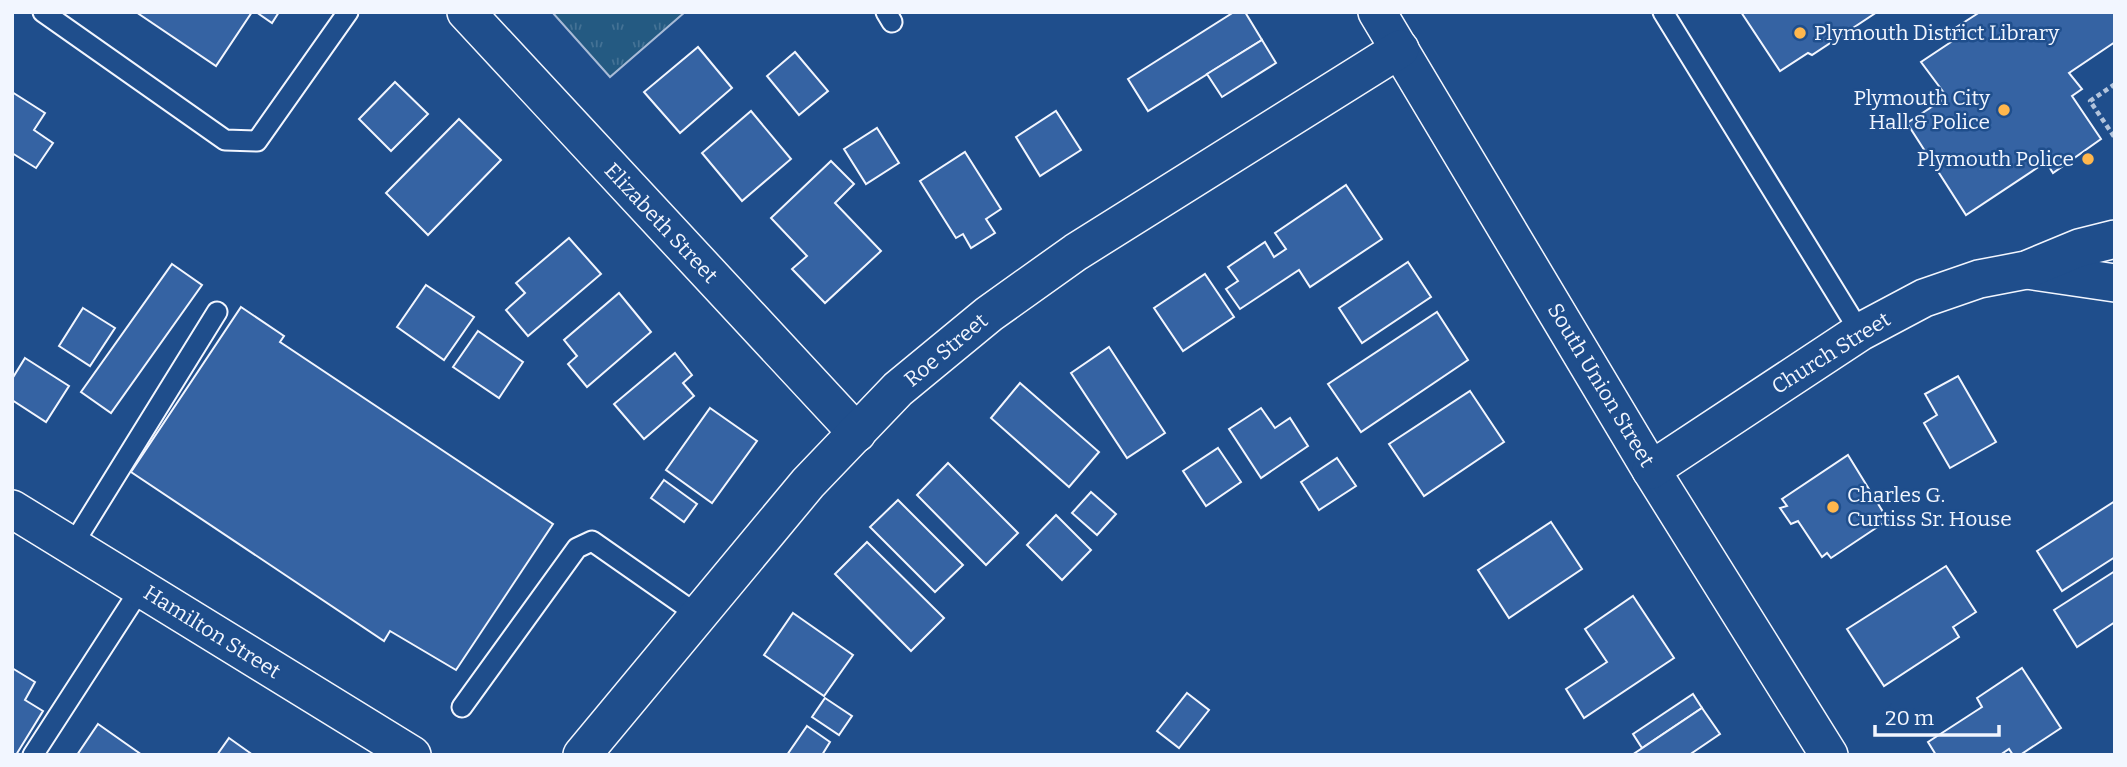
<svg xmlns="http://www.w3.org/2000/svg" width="2127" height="767" font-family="Bitter,serif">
	<defs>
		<pattern id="grass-tufts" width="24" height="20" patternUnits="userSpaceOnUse" patternTransform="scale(1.75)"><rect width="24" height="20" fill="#245a82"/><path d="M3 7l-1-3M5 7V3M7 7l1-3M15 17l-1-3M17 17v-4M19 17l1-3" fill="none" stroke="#447295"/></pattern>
	</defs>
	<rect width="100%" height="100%" fill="#1f4e8c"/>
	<polygon fill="url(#grass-tufts)" stroke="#a8bbd7" stroke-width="2" points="552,12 685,12 610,77"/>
	<g fill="#3563a3" stroke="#f2f6ff" stroke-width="2">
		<polygon points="136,12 252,12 216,66"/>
		<polygon points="256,12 279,12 272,23"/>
		<polygon points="1234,12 1245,12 1262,40 1148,111 1128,79"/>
		<polygon points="1741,12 1877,12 1812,55 1808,53 1780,71"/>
		<polygon points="1980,12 2115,12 2115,42 2069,73 2082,89 2072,96 2101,139 2053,173 2046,162 1966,215 1907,123 1947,97 1921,62 1954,40 1949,32"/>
		<polygon points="1262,40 1276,63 1222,97 1207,74"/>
		<polygon points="698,47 732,88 680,133 644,92"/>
		<polygon points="795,52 828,91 799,115 767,76"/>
		<polygon points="395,82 428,114 391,151 359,119"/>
		<polygon points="12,92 45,113 34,130 53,143 36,168 12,153"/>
		<polygon points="751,111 791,159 742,201 702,153"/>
		<polygon points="1056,111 1081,150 1040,176 1016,137"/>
		<polygon points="459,119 501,160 428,235 386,193"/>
		<polygon points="877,128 899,163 866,184 844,149"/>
		<polygon points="965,152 1001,209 986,219 995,233 971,248 963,234 956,238 920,181"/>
		<polygon points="831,161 854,184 835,203 881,251 825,303 792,269 807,256 771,218"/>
		<polygon points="1346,185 1382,239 1310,287 1299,270 1240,309 1226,289 1238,281 1228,267 1265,242 1274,257 1286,249 1275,233"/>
		<polygon points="569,238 601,274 528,336 506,310 525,293 516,283"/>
		<polygon points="1408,262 1431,297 1362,343 1339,308"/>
		<polygon points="172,264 202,285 111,413 81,392"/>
		<polygon points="1205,274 1234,317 1183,351 1154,308"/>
		<polygon points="426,285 474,317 444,360 397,327"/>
		<polygon points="619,293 651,332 587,387 568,364 577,356 564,340"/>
		<polygon points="241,307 284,336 280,342 553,524 456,670 390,631 384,641 131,472"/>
		<polygon points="83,308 115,328 90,366 59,346"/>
		<polygon points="1437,312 1468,360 1361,432 1328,384"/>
		<polygon points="478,331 523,362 499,398 453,367"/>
		<polygon points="1109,347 1165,433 1127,458 1071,373"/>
		<polygon points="675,353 692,375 683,383 694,396 644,439 614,404"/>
		<polygon points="25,358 69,386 46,422 12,400 12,379"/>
		<polygon points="1958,376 1996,442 1950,468 1924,423 1937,415 1925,394"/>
		<polygon points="1020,383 1099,452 1069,487 991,418"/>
		<polygon points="1470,391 1504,442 1424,496 1389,444"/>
		<polygon points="710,408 757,441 712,503 666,470"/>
		<polygon points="1261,408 1275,428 1290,418 1308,446 1261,478 1229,429"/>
		<polygon points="1218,448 1241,482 1206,506 1183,471"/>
		<polygon points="1848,455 1888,520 1831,558 1827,553 1822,557 1798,521 1791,524 1780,508 1787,506 1782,499"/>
		<polygon points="1337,458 1356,486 1319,510 1301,482"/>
		<polygon points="948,463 1018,533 986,565 917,495"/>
		<polygon points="664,480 697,504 684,522 651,498"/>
		<polygon points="1091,492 1116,514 1097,535 1072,513"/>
		<polygon points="898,500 963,565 935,592 870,527"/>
		<polygon points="2115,501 2115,557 2062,591 2037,551"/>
		<polygon points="1056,515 1091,550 1062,580 1027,545"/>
		<polygon points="1551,522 1582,569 1509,618 1478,570"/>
		<polygon points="867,542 944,618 911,651 835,574"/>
		<polygon points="1946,566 1976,612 1953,627 1959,637 1884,686 1847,629"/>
		<polygon points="2115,571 2115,622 2077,647 2054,610"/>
		<polygon points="1633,596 1674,658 1584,718 1566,689 1607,662 1585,629"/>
		<polygon points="793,613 853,655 824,696 764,655"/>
		<polygon points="12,668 35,682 25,700 43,711 16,755 12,755"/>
		<polygon points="2022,668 2061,728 2020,755 2013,755 2009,749 2000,755 1936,755 1928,742 1982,707 1977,698"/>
		<polygon points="1187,693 1209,710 1179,748 1157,731"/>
		<polygon points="1693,694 1702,708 1642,748 1633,734"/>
		<polygon points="825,698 852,716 839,735 812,717"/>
		<polygon points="1702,708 1720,734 1689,755 1632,755"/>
		<polygon points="98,724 142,755 77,755"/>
		<polygon points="807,726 830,742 822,755 787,755"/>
		<polygon points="229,738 253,755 217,755"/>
	</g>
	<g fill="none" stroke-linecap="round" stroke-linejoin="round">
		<defs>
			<g id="lane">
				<polyline points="43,12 225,140 257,141 348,12"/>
				<polyline points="886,12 892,22"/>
				<polyline points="1663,12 1860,332"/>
				<polyline points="72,546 217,312"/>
				<polyline points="462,707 577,548 592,541 698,615"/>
				<polyline points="33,755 141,588"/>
			</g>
			<g id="street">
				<polyline points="466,12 857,433"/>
				<polyline points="1377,12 1651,470 1829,755"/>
				<polyline points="2027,270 2115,283"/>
				<polyline points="1651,470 1860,332 1924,298 1979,279 2026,270 2079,248 2115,239"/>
				<polyline points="12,509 412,755"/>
				<polyline points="582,755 808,483 898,389 989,314 1076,252 1400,49"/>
			</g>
		</defs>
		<use href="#lane" stroke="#f2f6ff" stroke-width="23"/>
		<use href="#street" stroke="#f2f6ff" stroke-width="40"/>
		<polyline stroke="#b3c4dc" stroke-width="4.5" stroke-dasharray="5 3.5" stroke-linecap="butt" points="2115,84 2090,101 2115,138"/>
		<use href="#lane" stroke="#1f4e8c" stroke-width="19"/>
		<use href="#street" stroke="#1f4e8c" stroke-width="37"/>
	</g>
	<g fill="#ffb74d" stroke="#1f4e8c" stroke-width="2.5">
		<circle cx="1800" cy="33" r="7"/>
		<circle cx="2004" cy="110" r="7"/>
		<circle cx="2088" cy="159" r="7"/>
		<circle cx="1833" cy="507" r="7"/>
	</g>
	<g text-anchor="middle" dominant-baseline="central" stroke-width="5" stroke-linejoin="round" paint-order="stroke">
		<g font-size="21" fill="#f2f6ff" stroke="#1f4e8c" text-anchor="start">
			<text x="1814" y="33">Plymouth District Library</text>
			<text x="1990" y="98" text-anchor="end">Plymouth City<tspan x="1990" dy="24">Hall &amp; Police</tspan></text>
			<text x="2074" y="159" text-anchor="end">Plymouth Police</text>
			<text x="1847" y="495">Charles G.<tspan x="1847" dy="24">Curtiss Sr. House</tspan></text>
		</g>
		<g font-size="21" fill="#f2f6ff" stroke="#1f4e8c">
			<text transform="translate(661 223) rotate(47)">Elizabeth Street</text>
			<text transform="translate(946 350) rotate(-40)">Roe Street</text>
			<text transform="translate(1831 353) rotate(-32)">Church Street</text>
			<text transform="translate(1601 385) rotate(59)">South Union Street</text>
			<text transform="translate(212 632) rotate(32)">Hamilton Street</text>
		</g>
	</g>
	<rect width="2127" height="767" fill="none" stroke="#f2f6ff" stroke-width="28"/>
	<path d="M1875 725v10h124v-10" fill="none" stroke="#f2f6ff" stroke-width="3.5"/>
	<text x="1885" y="725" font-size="21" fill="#f2f6ff" stroke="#1f4e8c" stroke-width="5" paint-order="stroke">20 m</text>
</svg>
